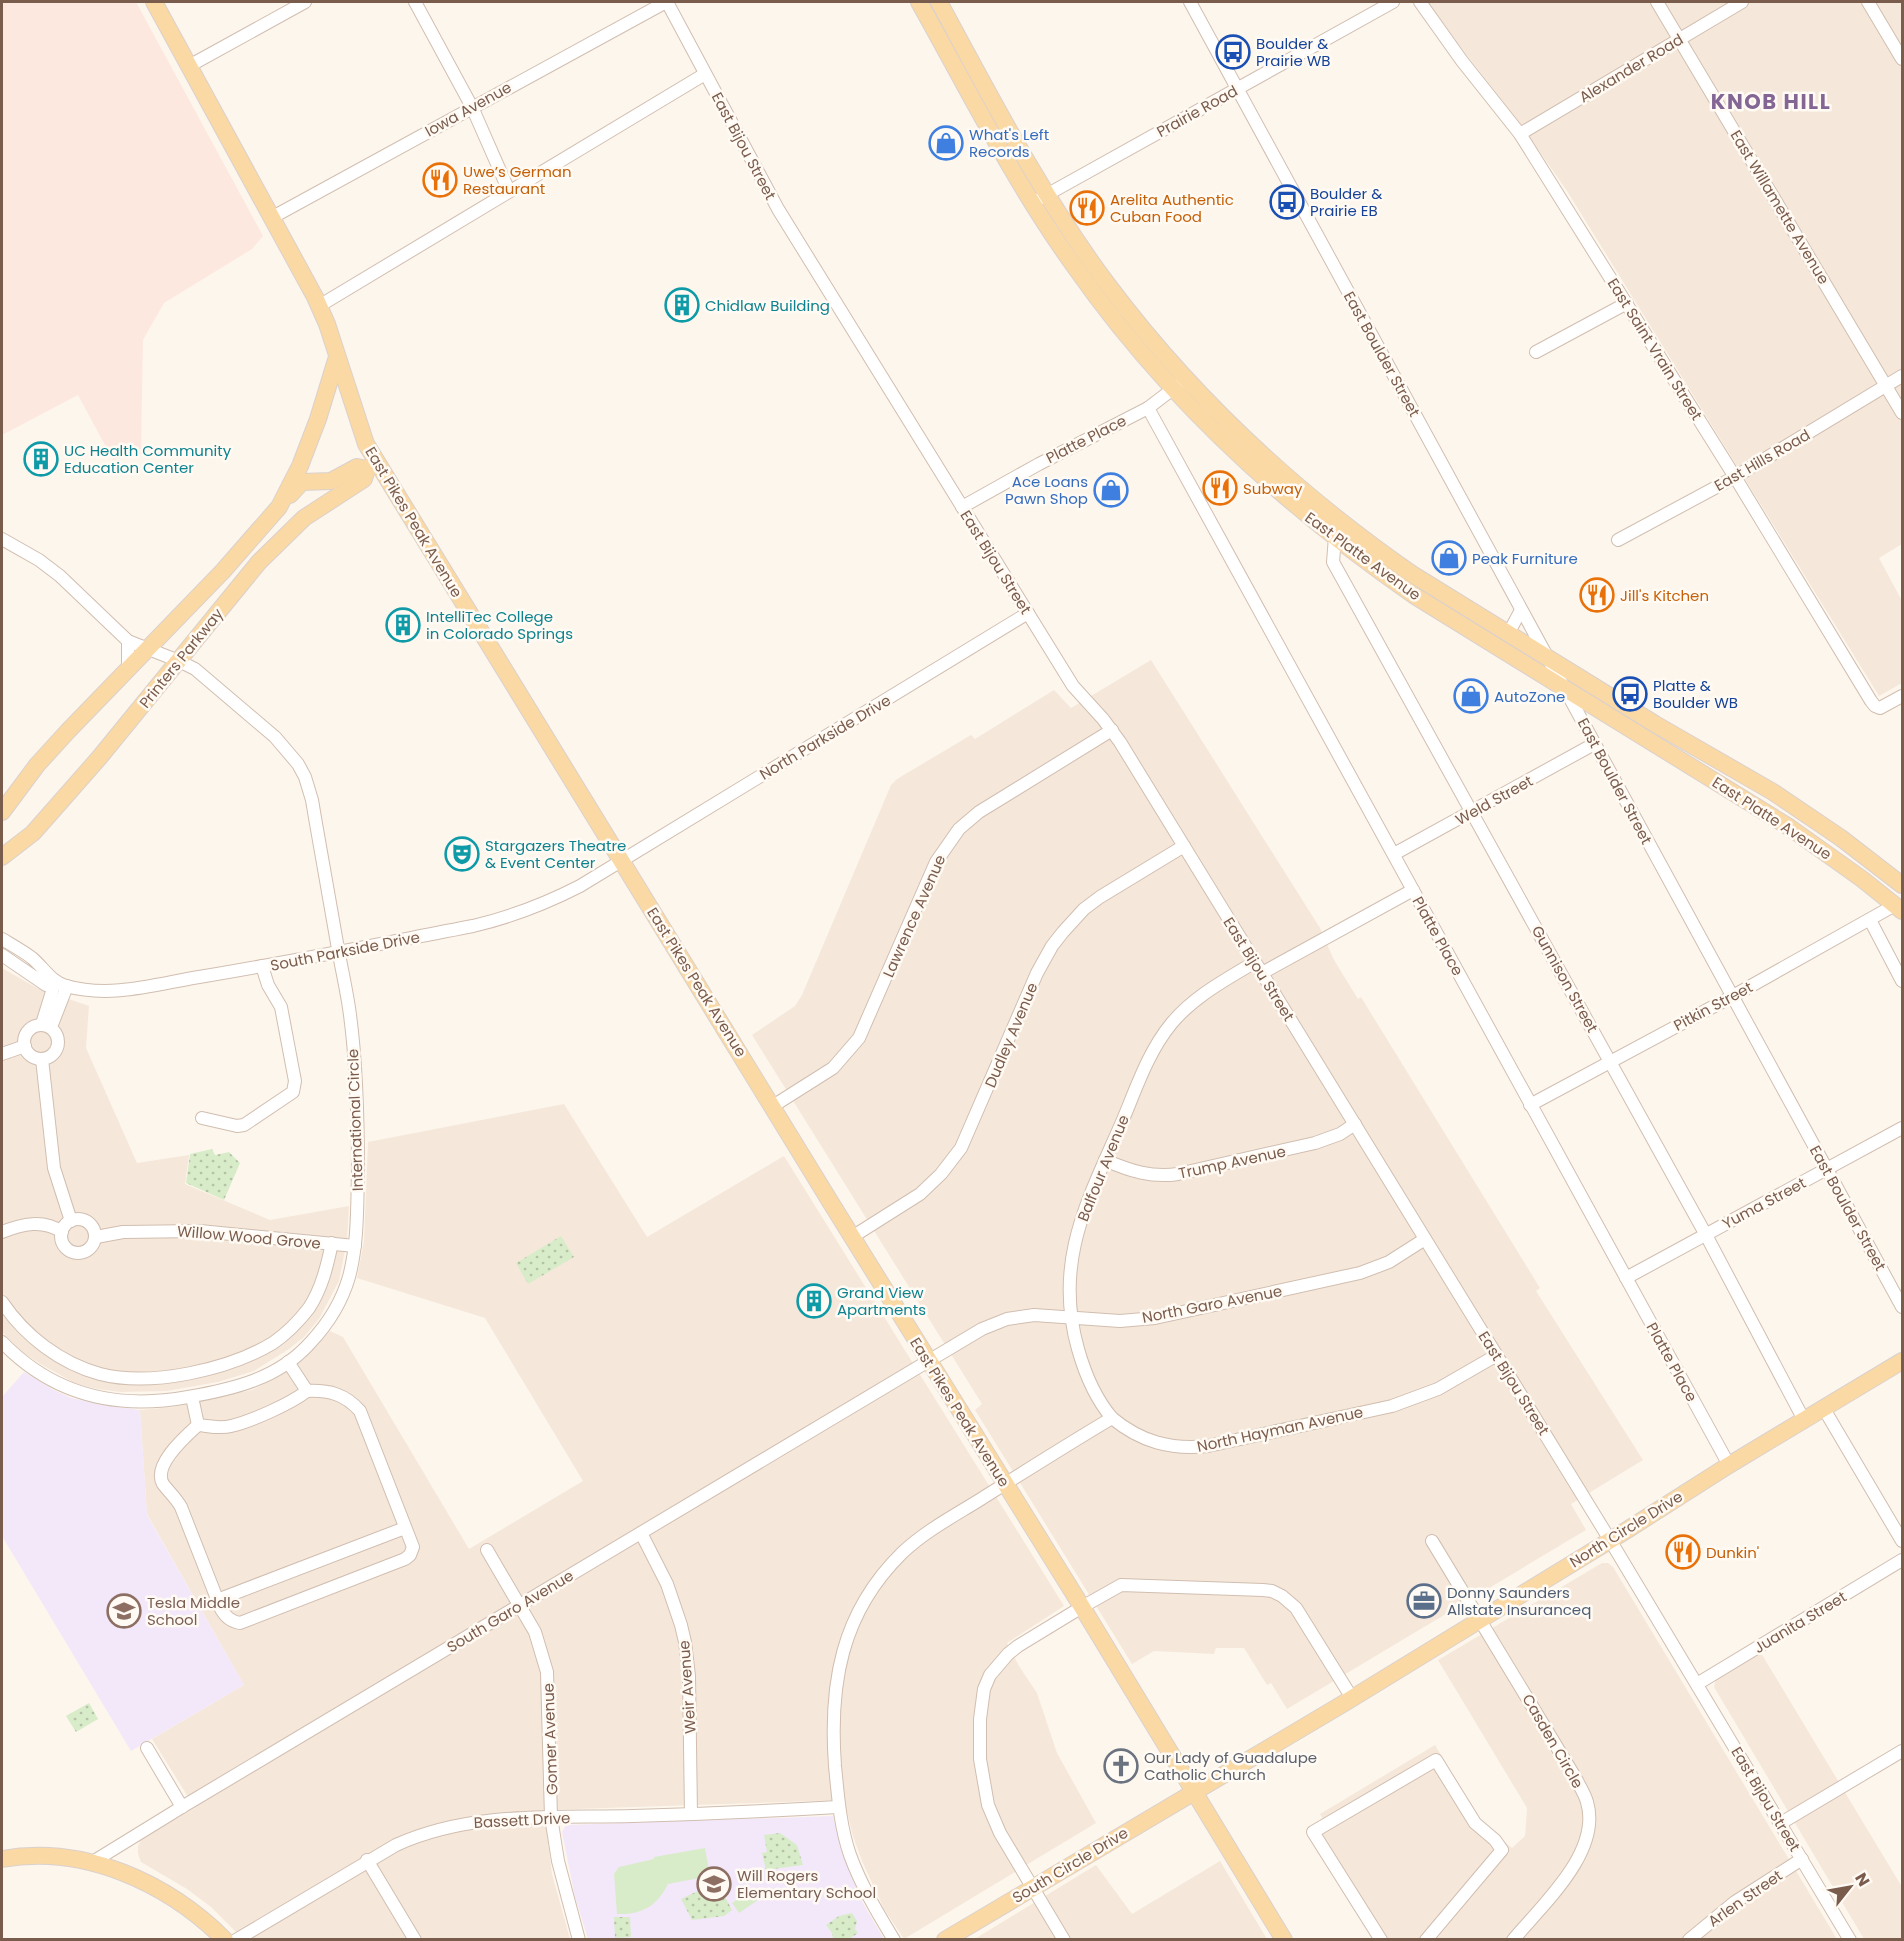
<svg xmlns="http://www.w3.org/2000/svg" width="1904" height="1941" font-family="Poppins,sans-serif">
	<defs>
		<pattern id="park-dots" width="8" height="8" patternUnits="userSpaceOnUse" patternTransform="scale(1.5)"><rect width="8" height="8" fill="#d8ecc9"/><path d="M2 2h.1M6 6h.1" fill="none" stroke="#b4c2a5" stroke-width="1.8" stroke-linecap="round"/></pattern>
	</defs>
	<rect width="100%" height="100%" fill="#fdf6ec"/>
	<g fill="#f5e8da">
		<polygon points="1428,2 1902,2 1902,544 1879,558 1902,601 1902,683 1879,696 1567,191 1519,122 1466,54"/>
		<polygon points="1151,660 1320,928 1334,960 1358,999 1361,997 1540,1288 1536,1291 1643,1460 1571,1504 1586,1530 1287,1709 1271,1683 1267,1685 1244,1648 1216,1648 1214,1654 1154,1651 1132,1664 975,1410 982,1404 752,1035 795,1006 802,995 891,785 897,779 971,735 975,739 1054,690 1071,708"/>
		<polygon points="2,968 37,988 89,1006 86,1048 137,1163 189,1155 185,1184 270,1220 349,1206 347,1240 339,1281 319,1319 304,1337 289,1349 254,1371 218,1382 167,1391 121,1392 98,1389 76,1384 62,1376 42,1365 21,1351 2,1332"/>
		<polygon points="564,1104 647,1237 784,1156 1064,1606 1007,1643 1019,1666 1037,1693 1057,1753 1096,1823 904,1939 884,1909 862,1861 853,1836 844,1800 544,1810 552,1874 570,1939 243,1939 211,1907 187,1889 141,1862 138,1854 138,1846 142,1838 195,1808 152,1739 244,1685 147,1514 140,1410 172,1407 252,1390 282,1375 304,1359 330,1331 343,1337 469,1549 583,1481 485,1318 357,1278 364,1241 368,1142"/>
		<polygon points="1602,1563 1608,1563 1613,1567 1837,1939 1375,1939 1308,1829 1323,1819 1320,1814 1435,1745 1481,1822 1512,1848 1525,1836 1527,1808 1438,1660"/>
		<polygon points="1761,1653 1902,1887 1902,1939 1864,1939 1714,1687 1716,1679"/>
		<polygon points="1220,1861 1267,1939 973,1940 1096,1865 1132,1914"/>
	</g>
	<polygon fill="#fde8e0" points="2,2 136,2 263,236 252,249 164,303 143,340 141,454 113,460 78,395 2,435"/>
	<g fill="#f3e8fa">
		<polygon points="24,1372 52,1389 71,1398 103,1405 140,1410 147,1515 244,1685 131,1751 2,1536 2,1397"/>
		<polygon points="833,1816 849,1871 864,1905 884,1939 588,1939 575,1897 562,1832 566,1825"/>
	</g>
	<g fill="#d8ecc9">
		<path d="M 705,1848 L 710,1876 L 668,1884 C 657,1906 642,1915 617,1914 L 614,1874 L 619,1867 L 654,1859 L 654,1857 Z"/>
		<polygon points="751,1890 758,1900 739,1913 732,1903"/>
	</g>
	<g fill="url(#park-dots)">
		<polygon points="212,1149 215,1155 229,1152 240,1163 224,1200 186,1183 190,1154"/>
		<polygon points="561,1236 574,1257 528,1284 516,1263"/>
		<polygon points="89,1703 98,1719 76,1732 66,1716"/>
		<polygon points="780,1833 797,1845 803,1865 766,1870 762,1853 767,1852 764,1835"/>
		<polygon points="717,1882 732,1910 724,1916 692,1920 681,1899"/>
		<polygon points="852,1913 857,1921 855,1929 858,1933 849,1939 833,1939 832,1933 826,1925 839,1916"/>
		<polygon points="614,1917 630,1917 631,1937 615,1938"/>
	</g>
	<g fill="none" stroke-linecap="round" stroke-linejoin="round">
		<defs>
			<g id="minor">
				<polyline points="415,2 472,107 509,191"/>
				<polyline points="667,2 778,209 1073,686 1103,719 1120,742 1610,1540 1850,1940"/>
				<polyline points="1190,2 1902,1307"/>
				<polyline points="1420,2 1462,61 1520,134 1735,477 1871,701 1875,706 1880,708 1902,696"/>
				<polyline points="1657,2 1902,413"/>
				<polyline points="1868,2 1902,59"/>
				<polyline points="189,66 305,2"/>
				<polyline points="1520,134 1742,2"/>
				<polyline points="1041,198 1393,2"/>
				<polyline points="271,218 666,2"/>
				<polyline points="319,306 705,74"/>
				<polyline points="1536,352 1627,303"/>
				<polyline points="1148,408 1729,1465"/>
				<polyline points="962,507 1039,464 1148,408 1178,385"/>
				<polyline points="1335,537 1333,562 1706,1235 1804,1420"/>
				<path d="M 2,539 L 39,560 L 60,576 L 128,641 L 179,661 L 195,669 L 275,737 L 298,764 L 305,777 L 312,800 C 320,848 329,896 337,943 C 341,967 347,991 350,1015 C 357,1067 358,1120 358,1173 C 357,1208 358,1243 349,1277 C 342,1301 327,1325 310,1343 C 278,1379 233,1389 188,1397 C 117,1410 53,1395 2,1342"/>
				<polyline points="1618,540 1735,477 1902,376"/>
				<polyline points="1508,634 1521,610"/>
				<polyline points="128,641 128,668"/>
				<polyline points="1394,854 1594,744"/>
				<polyline points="1870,920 1902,981"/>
				<path d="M 2,939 C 12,945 23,951 32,958 C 44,968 51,982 66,986 C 113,999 159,983 205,976 C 295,961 384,943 473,926 C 511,917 545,904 580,886 L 1028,613"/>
				<polyline points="2,955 46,985 55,982"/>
				<polyline points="1262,973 1413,890"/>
				<polyline points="42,1024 55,982"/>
				<circle cx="41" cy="1042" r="17"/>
				<polyline points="51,1027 67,986"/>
				<polyline points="2,1054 25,1046"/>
				<polyline points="42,1059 54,1168 71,1221"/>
				<polyline points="1530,1105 1733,996 1895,905"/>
				<polyline points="773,1106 833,1068 859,1038 936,862 959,829 979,812 1112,730"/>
				<polyline points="202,1118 237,1126 244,1125 293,1092 295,1081 281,1007 268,985 262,966"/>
				<path d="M 1105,1160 C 1130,1171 1152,1178 1178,1174 L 1315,1143 L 1340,1134 L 1355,1124"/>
				<circle cx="78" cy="1236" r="17"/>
				<path d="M 2,1232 C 22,1224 43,1219 62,1232"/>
				<polyline points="96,1237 123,1232 200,1231 355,1246"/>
				<polyline points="852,1237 920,1194 941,1174 961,1148 1037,973 1052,946 1063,932 1084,909 1100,897 1184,846"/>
				<polyline points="1626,1278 1902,1128"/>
				<path d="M 2,1302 C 25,1336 60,1363 100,1374 C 151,1387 228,1370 273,1343 C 286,1334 299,1321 309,1308 C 322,1288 327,1266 332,1243"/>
				<path d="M 192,1397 L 198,1425 C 186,1436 152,1465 163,1484 C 169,1492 176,1498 181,1507 L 221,1609 C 226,1617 230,1621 240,1623 L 405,1559 L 410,1555 L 413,1547 L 360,1411 C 345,1394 329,1390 307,1391 L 288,1362"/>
				<polyline points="1824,1409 1902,1541"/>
				<path d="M 1112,1418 C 1095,1398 1085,1374 1078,1349 C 1053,1261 1088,1200 1122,1122 C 1136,1089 1148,1052 1171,1024 C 1193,997 1225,980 1255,962"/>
				<path d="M 198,1425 C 209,1426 220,1429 231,1426 C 252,1421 290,1404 307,1391"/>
				<polyline points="641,1533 667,1584 681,1625 685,1642 689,1676 691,1814"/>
				<path d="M 1432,1541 L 1575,1777 C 1579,1785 1585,1794 1587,1802 C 1602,1852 1542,1905 1513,1940"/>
				<polyline points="487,1550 535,1632 547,1672 551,1817 558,1861 579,1940"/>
				<polyline points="217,1600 405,1528"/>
				<polyline points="1697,1684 1902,1560"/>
				<polyline points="147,1748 182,1807"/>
				<polyline points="1781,1823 1902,1751"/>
				<polyline points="367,1860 415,1940"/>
				<polyline points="91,1863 182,1807 982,1329 1007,1319 1034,1315 1120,1321 1155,1318 1360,1273 1389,1262 1425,1239"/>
				<path d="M 236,1940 L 396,1845 C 471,1811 552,1818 633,1816 C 702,1814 770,1811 838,1807"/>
				<path d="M 894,1940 C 877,1912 861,1885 850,1855 C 840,1826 838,1796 835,1766 C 829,1684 841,1613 902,1553 C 925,1531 954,1516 981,1499 C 1024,1472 1068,1444 1112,1418 C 1141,1442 1171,1450 1208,1446 L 1392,1406 L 1438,1389 L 1497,1355"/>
				<polyline points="1064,1940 1000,1833 988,1805 980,1759 980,1719 984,1689 990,1675 1008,1654 1018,1646 1082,1607 1121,1585 1263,1590 1272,1591 1282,1596 1296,1608 1352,1698"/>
				<polyline points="1381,1940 1313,1832 1436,1760 1475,1823 1495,1840 1502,1850 1426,1940"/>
				<polyline points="1689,1940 1735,1902 1802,1859"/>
			</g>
			<g id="major">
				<polyline points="154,2 315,297 327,324 366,444 831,1203 1082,1607 1284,1940"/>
				<path d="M 919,2 C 969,91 1015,184 1075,267 C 1166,397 1285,506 1415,596 L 1789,827 L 1862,879 L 1902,911"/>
				<path d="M 939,2 C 991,98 1042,197 1108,285 C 1192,397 1297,494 1412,574 L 1655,724 L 1773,792 L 1841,838 L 1902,885"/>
				<polyline points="290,495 302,482 331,481 357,467 367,469 376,463"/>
				<polyline points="2,812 37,765 68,731 223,571 279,507 300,466 318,419 337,357"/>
				<polyline points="2,857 33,833 99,758 259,562 304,518 364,479 367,469"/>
				<path d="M 2,1859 C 84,1844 168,1883 225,1940"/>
				<polyline points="945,1940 1346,1702 1627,1530 1729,1465 1902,1361"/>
			</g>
		</defs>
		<use href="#minor" stroke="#d1beb0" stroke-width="14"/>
		<use href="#major" stroke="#dad1cd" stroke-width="18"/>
		<use href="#minor" stroke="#fff" stroke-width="12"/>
		<use href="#major" stroke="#fbd9a5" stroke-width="16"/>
	</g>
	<defs>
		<symbol id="bus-ring" viewBox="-11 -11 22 22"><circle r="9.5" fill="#fffaf3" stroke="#1a4fb4" stroke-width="1.5"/><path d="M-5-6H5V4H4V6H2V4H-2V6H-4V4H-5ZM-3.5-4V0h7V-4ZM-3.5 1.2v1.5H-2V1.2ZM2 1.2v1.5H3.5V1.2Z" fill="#1a4fb4"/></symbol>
		<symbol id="shop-ring" viewBox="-11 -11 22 22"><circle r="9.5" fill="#fffaf3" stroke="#3f7fe0" stroke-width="1.5"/><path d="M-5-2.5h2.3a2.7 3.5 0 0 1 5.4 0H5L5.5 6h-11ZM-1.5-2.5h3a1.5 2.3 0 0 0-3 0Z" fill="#3f7fe0"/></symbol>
		<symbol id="restaurant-ring" viewBox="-11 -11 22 22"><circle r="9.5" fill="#fffaf3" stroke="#e8710a" stroke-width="1.5"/><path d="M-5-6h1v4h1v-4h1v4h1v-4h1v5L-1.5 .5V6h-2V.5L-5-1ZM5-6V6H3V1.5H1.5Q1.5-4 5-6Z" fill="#e8710a"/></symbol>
		<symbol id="building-ring" viewBox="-11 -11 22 22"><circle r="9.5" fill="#fffaf3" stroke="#0f9aa8" stroke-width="1.5"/><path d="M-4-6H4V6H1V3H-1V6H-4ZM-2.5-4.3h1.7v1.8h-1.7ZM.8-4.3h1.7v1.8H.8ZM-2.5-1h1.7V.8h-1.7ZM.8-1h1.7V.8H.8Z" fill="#0f9aa8"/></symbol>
		<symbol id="theatre-ring" viewBox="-11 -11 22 22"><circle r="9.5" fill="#fffaf3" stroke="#0f9aa8" stroke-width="1.5"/><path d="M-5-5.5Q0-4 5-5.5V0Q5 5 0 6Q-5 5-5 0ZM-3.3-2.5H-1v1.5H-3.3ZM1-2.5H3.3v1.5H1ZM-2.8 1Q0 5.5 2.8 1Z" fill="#0f9aa8"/></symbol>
		<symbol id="office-ring" viewBox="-11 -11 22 22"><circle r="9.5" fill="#fffaf3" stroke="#5c6f8a" stroke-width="1.5"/><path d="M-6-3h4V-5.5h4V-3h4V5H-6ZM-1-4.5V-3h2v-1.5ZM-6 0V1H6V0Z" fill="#5c6f8a"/></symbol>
		<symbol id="school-ring" viewBox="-11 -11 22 22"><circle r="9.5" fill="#fffaf3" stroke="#8d6e63" stroke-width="1.5"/><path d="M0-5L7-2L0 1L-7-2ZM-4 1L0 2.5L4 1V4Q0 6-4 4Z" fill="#8d6e63"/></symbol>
		<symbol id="church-ring" viewBox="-11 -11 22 22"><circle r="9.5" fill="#fffaf3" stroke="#6b7280" stroke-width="1.5"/><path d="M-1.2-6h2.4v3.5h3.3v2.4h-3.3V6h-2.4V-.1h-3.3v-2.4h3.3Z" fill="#6b7280"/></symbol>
	</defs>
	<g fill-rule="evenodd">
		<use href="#bus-ring" x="1214" y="33" width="38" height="38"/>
		<use href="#shop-ring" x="927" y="124" width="38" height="38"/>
		<use href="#restaurant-ring" x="421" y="161" width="38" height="38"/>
		<use href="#bus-ring" x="1268" y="183" width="38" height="38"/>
		<use href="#restaurant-ring" x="1068" y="189" width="38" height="38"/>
		<use href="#building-ring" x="663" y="286" width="38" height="38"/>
		<use href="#building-ring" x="22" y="440" width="38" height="38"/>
		<use href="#restaurant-ring" x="1201" y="469" width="38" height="38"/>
		<use href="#shop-ring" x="1092" y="471" width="38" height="38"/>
		<use href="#shop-ring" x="1430" y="539" width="38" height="38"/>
		<use href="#restaurant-ring" x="1578" y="576" width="38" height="38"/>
		<use href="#building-ring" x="384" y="606" width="38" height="38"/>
		<use href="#bus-ring" x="1611" y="675" width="38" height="38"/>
		<use href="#shop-ring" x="1452" y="677" width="38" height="38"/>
		<use href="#theatre-ring" x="443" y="835" width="38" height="38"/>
		<use href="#building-ring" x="795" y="1282" width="38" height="38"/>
		<use href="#restaurant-ring" x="1664" y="1533" width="38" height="38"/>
		<use href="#office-ring" x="1405" y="1582" width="38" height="38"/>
		<use href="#school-ring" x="105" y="1592" width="38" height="38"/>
		<use href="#church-ring" x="1102" y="1747" width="38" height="38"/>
		<use href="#school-ring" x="695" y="1865" width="38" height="38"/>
	</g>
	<g text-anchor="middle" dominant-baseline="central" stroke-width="5" stroke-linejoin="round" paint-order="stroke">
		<g font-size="15" fill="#164399" stroke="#fffaf3" text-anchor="start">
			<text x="1256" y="43">Boulder &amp;<tspan x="1256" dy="17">Prairie WB</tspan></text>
			<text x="1310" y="193">Boulder &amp;<tspan x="1310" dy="17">Prairie EB</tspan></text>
			<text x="1653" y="685">Platte &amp;<tspan x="1653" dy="17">Boulder WB</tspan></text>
		</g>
		<g font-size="15" fill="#7a5c4d" stroke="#fffaf3">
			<text transform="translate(1631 68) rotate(-31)">Alexander Road</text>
			<text transform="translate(468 109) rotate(-29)">Iowa Avenue</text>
			<text transform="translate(1197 111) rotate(-29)">Prairie Road</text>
			<text transform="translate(744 146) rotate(62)">East Bijou Street</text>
			<text transform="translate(1780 207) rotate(59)">East Willamette Avenue</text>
			<text transform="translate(1655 349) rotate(58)">East Saint Vrain Street</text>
			<text transform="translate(1382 354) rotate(61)">East Boulder Street</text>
			<text transform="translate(1086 439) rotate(-27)">Platte Place</text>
			<text transform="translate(1762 460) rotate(-30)">East Hills Road</text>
			<text transform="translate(414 522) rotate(59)">East Pikes Peak Avenue</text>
			<text transform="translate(1363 556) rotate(36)">East Platte Avenue</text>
			<text transform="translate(996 562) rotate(58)">East Bijou Street</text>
			<text transform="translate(181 658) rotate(-51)">Printers Parkway</text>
			<text transform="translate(825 737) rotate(-31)">North Parkside Drive</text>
			<text transform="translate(1615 781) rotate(62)">East Boulder Street</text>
			<text transform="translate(1494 800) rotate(-29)">Weld Street</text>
			<text transform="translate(1772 818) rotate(33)">East Platte Avenue</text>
			<text transform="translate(914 916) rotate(-66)">Lawrence Avenue</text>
			<text transform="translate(1438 936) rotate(61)">Platte Place</text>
			<text transform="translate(345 951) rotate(-11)">South Parkside Drive</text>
			<text transform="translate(1259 969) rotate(58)">East Bijou Street</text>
			<text transform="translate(1565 979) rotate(61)">Gunnison Street</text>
			<text transform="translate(697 982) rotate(58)">East Pikes Peak Avenue</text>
			<text transform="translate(1713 1006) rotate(-28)">Pitkin Street</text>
			<text transform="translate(1011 1035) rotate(-67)">Dudley Avenue</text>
			<text transform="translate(355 1120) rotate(-92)">International Circle</text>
			<text transform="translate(1232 1162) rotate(-12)">Trump Avenue</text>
			<text transform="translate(1103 1168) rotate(-68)">Balfour Avenue</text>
			<text transform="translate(1764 1203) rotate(-28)">Yuma Street</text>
			<text transform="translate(1848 1208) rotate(61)">East Boulder Street</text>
			<text transform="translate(249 1237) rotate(5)">Willow Wood Grove</text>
			<text transform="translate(1212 1304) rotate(-11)">North Garo Avenue</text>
			<text transform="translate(1672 1362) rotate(61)">Platte Place</text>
			<text transform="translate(1514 1383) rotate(58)">East Bijou Street</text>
			<text transform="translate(960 1412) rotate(58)">East Pikes Peak Avenue</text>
			<text transform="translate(1280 1429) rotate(-12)">North Hayman Avenue</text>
			<text transform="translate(1626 1529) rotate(-32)">North Circle Drive</text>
			<text transform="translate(510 1611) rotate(-31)">South Garo Avenue</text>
			<text transform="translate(1800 1622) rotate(-31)">Juanita Street</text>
			<text transform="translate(687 1687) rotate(-94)">Weir Avenue</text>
			<text transform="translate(550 1739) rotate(-92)">Gomer Avenue</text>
			<text transform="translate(1553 1741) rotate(60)">Casden Circle</text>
			<text transform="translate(1766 1799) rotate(59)">East Bijou Street</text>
			<text transform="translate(522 1820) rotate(-3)">Bassett Drive</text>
			<text transform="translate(1070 1865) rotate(-31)">South Circle Drive</text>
			<text transform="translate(1745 1898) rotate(-35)">Arlen Street</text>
		</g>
		<g font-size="15" fill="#366cbe" stroke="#fffaf3" text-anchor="start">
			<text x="969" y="134">What's Left<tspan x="969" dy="17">Records</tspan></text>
			<text x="1088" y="481" text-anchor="end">Ace Loans<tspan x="1088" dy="17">Pawn Shop</tspan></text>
			<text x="1472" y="558">Peak Furniture</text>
			<text x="1494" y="696">AutoZone</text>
		</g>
		<g font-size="15" fill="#c56008" stroke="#fffaf3" text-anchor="start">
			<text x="463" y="171">Uwe’s German<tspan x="463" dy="17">Restaurant</tspan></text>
			<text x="1110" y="199">Arelita Authentic<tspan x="1110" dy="17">Cuban Food</tspan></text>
			<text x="1243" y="488">Subway</text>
			<text x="1620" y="595">Jill's Kitchen</text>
			<text x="1706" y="1552">Dunkin'</text>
		</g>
		<g font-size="15" fill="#0d838f" stroke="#fffaf3" text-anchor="start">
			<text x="705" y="305">Chidlaw Building</text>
			<text x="64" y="450">UC Health Community<tspan x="64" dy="17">Education Center</tspan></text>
			<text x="426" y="616">IntelliTec College<tspan x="426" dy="17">in Colorado Springs</tspan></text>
			<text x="485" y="845">Stargazers Theatre<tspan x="485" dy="17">&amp; Event Center</tspan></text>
			<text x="837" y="1292">Grand View<tspan x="837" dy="17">Apartments</tspan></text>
		</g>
		<g font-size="15" fill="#4e5e75" stroke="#fffaf3" text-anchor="start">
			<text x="1447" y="1592">Donny Saunders<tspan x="1447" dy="17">Allstate Insuranceq</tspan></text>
		</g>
		<g font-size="15" fill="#785e54" stroke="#fffaf3" text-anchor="start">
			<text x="147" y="1602">Tesla Middle<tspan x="147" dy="17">School</tspan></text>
			<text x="737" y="1875">Will Rogers<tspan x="737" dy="17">Elementary School</tspan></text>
		</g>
		<g font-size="15" fill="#5b616d" stroke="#fffaf3" text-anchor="start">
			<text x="1144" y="1757">Our Lady of Guadalupe<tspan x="1144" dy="17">Catholic Church</tspan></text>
		</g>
		<g font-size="21" font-weight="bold" letter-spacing="1.5" fill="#846695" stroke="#fffaf3">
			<text x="1771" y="101">KNOB HILL</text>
		</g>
	</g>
	<rect width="1904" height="1941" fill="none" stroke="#7a5c4d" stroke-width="6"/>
	<g transform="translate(1850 1887) rotate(59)" stroke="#fffaf3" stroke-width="4.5" paint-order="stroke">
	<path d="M0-4.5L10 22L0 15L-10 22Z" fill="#7a5c4d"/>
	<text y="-9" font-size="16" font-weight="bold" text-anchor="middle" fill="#7a5c4d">N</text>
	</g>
</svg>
